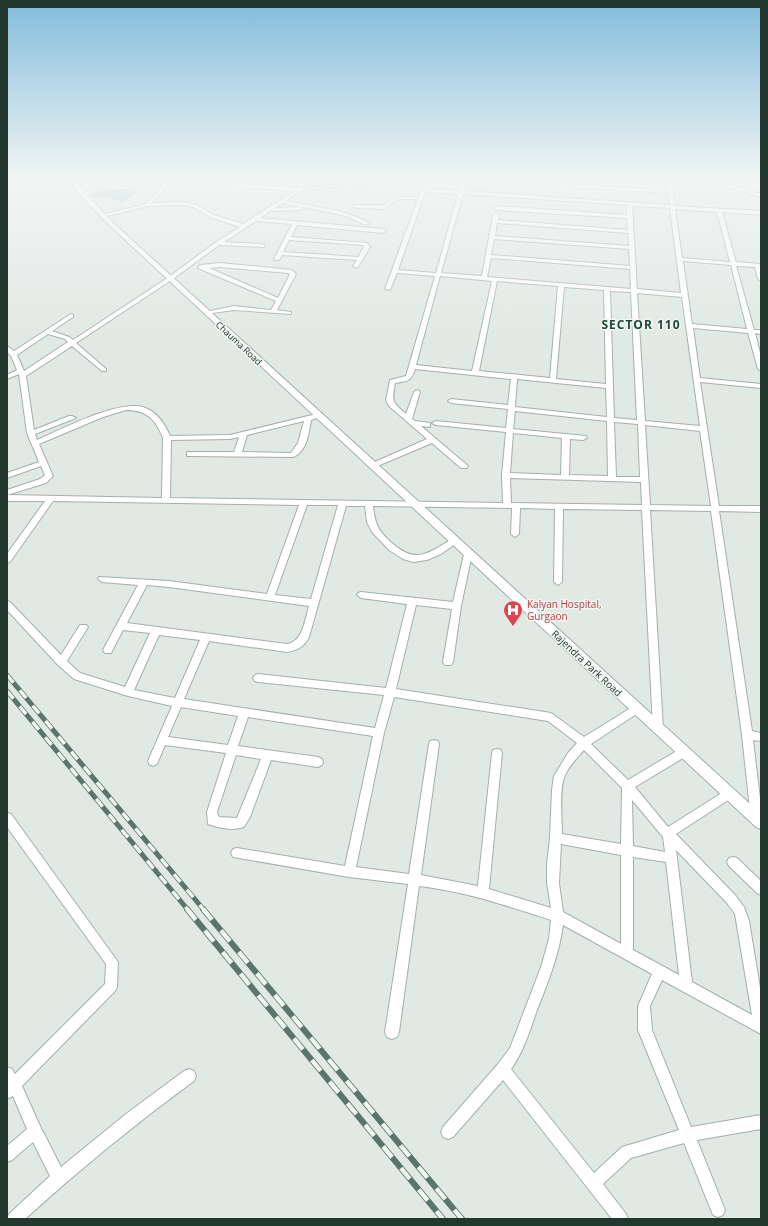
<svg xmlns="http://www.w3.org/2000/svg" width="768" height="1226" font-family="'Open Sans',sans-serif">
	<rect width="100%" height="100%" fill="#e0e9e4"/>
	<polygon fill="#8cc8ca" points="115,188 137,191 123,203 107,197 95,199 91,194"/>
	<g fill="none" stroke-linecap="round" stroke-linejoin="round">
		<defs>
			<g id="minor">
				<path d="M 170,177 L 174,177 L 173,179 L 297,188 L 303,177 L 348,178 L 348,179 L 346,180 L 307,178 L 302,188 L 329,185 L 364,186 L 366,187 L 364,188 L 329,187 L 300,191 L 286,201 L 339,211 L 360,218 L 369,223 L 369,225 C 362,225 353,218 345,216 C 331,212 316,210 302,207 L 302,209 L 300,210 L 270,211 L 260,218 L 383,229 L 386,231 L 383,233 L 297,225 L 291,237 L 367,243 L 370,247 L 358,267 L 356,268 L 353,266 L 357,260 L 282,255 L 279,260 L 275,260 L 274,259 L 292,224 L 256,221 L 224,242 L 262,244 L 265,246 L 264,247 L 219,245 L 173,279 L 76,343 L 106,369 L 106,371 L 102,371 L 72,346 L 26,376 L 34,430 L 69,416 L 72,416 L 76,418 L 35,434 L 37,440 C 62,429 117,400 143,407 C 156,411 165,424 170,436 L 230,435 L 308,416 L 318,414 L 322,416 L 311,420 C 309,432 307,452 293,457 L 190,456 L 187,456 L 187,452 L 234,452 L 239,437 L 230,439 L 171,440 L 170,498 L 503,503 L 502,475 L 506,432 L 436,425 L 432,423 L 436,421 L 506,428 L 508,409 L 451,403 L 448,401 L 451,399 L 508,405 L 511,379 L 415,369 C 411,382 407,381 395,383 C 392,402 391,401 406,414 L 414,392 L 417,390 L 419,391 L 420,392 L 412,419 L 415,421 L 430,423 L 430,427 L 421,426 L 468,466 L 467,468 L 461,468 L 432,443 L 375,467 L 372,467 L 368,465 L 427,439 L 389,406 L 386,400 L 390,380 L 406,376 L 435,276 L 397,273 L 390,290 L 385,289 L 418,199 L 399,199 L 393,202 L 385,209 L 356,208 L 354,207 L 354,205 L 384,205 C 394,195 405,197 419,197 L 426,177 L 465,178 L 667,190 L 666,177 L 670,177 L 675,206 L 761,211 L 761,215 L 722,212 L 736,262 L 761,264 L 761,281 L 758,279 L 755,267 L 736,266 L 754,330 L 761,330 L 761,334 L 755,333 L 761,357 L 761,371 L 758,369 L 748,333 L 693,328 L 700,378 L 761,384 L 761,388 L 700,382 L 719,506 L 761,506 L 761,512 L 719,511 L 752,731 L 761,733 L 761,741 L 753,740 L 761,807 L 761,823 L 757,824 L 753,823 L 751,819 L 742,735 L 711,511 L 650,510 L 663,728 L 662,731 L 658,732 L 654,731 L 653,728 L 642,510 L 563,509 L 562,582 L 558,585 L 554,582 L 555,509 L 520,508 L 519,534 L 515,537 L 511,534 L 512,508 L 373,506 C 375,524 378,531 392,543 C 413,562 425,556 447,542 C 451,540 453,538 458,539 L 459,541 L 441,554 L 427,560 L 413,562 L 403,559 L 389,550 L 372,532 L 367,522 L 365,506 L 346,506 L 309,637 C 304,647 298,650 287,652 L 209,641 L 184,699 L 375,728 L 384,695 L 258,682 L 255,681 L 253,678 L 255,675 L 258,674 L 386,688 L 407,604 L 361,598 L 357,595 L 358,593 L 361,592 L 453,602 L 464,554 L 468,551 L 472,554 L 461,606 L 453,662 L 451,665 L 445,665 L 443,662 L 452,609 L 416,605 L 396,689 L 551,713 L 584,737 L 637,704 L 641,705 L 642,708 L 641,711 L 591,744 L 628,780 L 680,749 L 684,748 L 688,749 L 689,752 L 688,755 L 635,787 L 668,827 L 725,791 L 729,789 L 733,791 L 734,794 L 733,797 L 676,834 L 735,895 L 744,907 L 749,921 L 761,994 L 761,1034 L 662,980 L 650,1006 L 652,1030 L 691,1127 L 761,1115 L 761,1129 L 697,1140 L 725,1210 L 723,1215 L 718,1217 L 713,1215 L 684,1143 L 631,1158 L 603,1184 L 626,1214 L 628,1219 L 612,1219 L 503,1080 L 453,1137 L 448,1139 L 443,1137 L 441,1132 L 443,1127 L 498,1064 L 510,1048 L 541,967 L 549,939 L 551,920 C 508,906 464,891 419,886 L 399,1032 L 397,1037 L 392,1039 L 387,1037 L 385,1032 L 408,884 L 349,877 L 233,857 L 231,853 L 233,849 L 237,848 L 345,866 L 373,736 L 248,717 L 238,746 L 318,757 L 322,759 L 323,762 L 322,765 L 318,767 L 271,760 L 250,817 L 244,827 C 232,831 220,828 208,824 L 207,812 L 226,753 L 165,745 L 157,764 L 153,766 L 149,764 L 148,761 L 172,706 L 128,696 L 74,679 L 58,665 L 7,610 L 7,601 L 10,602 L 61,655 L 80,625 L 86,625 L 88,627 L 67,661 L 80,673 L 125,687 L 150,633 L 123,630 L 111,653 L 105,653 L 103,650 L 138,585 L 102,582 L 98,579 L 99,577 L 169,581 L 267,594 L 299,505 L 53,501 L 10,562 L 7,563 L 7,554 L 45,501 L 7,501 L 7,490 L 40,479 L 45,475 L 41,466 L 7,478 L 7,473 L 39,462 L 27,433 L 19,374 L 7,379 L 7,375 L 17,370 L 11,356 L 7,352 L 7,346 L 14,351 L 71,314 L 73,315 L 73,317 L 52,331 L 69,337 L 73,340 L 169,277 L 216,242 L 240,227 L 210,217 L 193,207 L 184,205 L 148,206 L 103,217 L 100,215 L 146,204 ZM 430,178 L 431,178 L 462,180 L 459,191 L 426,189 ZM 467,181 L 668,193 L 670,205 L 464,191 ZM 171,182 L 294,191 L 243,224 L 214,215 L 197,205 L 184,202 L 152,203 ZM 425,192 L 458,194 L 436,273 L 398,270 ZM 463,194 L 627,205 L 627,215 L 497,206 L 494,208 L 497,210 L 627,218 L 628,230 L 498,220 L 499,215 L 496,213 L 493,215 L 482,276 L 441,273 ZM 283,203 L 299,207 L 275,208 ZM 632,206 L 670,208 L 681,293 L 637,289 ZM 675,209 L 717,212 L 730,262 L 682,258 ZM 497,223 L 628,233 L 629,246 L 495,236 ZM 494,239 L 629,249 L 630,266 L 491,255 ZM 289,240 L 363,245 L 364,247 L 358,257 L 283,252 ZM 491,258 L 630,269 L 631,289 L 487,277 ZM 683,261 L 731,265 L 747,329 L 692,324 ZM 440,276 L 492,281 L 472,371 L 416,365 ZM 497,281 L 558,286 L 550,378 L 479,371 ZM 564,287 L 604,290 L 606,384 L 556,379 ZM 610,291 L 631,292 L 637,420 L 614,418 ZM 637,293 L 682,297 L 700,426 L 645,421 ZM 48,334 L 65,339 L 68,342 L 24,371 L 17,355 ZM 517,379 L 606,388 L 607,417 L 515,407 ZM 126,410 C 147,410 156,420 163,438 L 162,498 L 7,495 L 46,483 L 53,476 L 39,444 L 103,417 ZM 515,411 L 607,421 L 608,476 L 569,475 L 570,439 L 583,440 L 587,438 L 586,436 L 513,429 ZM 304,421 L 298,443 L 291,453 L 242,452 L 247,435 ZM 614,422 L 638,424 L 640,477 L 616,477 ZM 645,425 L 700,431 L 711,506 L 650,505 ZM 513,433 L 562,438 L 561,475 L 510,473 ZM 510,478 L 641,482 L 642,505 L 511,503 ZM 307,505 L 338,505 L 311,599 L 275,595 ZM 147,585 L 169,587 L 309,606 C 305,619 303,642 287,644 L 127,623 ZM 159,635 L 200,640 L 175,698 L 134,690 ZM 394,697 L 548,721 L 577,743 L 568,753 L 554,776 L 552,790 L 550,838 L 547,864 L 547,883 L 551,908 L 489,889 L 502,753 L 501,750 L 497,749 L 493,750 L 492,753 L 478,886 L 421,875 L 439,744 L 438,741 L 434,740 L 430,741 L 429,744 L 409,874 L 356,867 L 384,733 ZM 181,707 L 238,716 L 228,745 L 168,737 ZM 584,750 L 622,788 L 621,844 L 562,834 C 562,818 559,793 564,778 C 567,768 577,758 584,750 ZM 236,755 L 261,759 L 237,818 L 219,817 L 217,812 ZM 632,800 L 663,837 L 665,852 L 633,846 ZM 561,844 L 621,855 L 621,944 L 563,912 L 559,883 ZM 676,850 L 727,903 L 735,914 L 752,1015 L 692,982 ZM 633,857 L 666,862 L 679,975 L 633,950 ZM 563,925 L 652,974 L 638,1006 L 638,1030 L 679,1130 L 622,1147 L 594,1173 L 511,1069 C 524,1051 530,1030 537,1010 C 548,982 559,955 563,925 Z"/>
				<polygon points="671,177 704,177 761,194 761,197 702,179 673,178"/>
				<polygon points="111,186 128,187 130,188 128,189 111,188 82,195 80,194"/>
				<path d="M 220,263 L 292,270 L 296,274 L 277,310 L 291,312 L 291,314 L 234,310 L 205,314 L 205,312 L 234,306 L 271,310 L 276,301 L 200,269 L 198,267 L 201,265 ZM 220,267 L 288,273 L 290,274 L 278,298 L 209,268 Z"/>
				<path d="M 7,813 L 11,814 L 118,962 L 117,987 L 115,991 L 22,1086 L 40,1126 L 61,1167 L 126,1114 L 184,1071 L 189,1069 L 194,1071 L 196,1076 L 194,1081 C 135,1124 79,1170 25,1219 L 7,1219 L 9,1214 L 50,1176 L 33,1142 L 12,1160 L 7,1162 L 7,1146 L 27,1129 L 13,1096 L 7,1099 L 7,1067 L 12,1069 L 15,1074 L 105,984 L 106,964 L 7,827 Z"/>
				<polygon points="733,857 737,858 761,881 761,895 757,893 729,866 727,862 729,858"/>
			</g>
			<g id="tertiary">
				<polygon points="66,177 72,177 110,220 761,814 761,829 756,827 106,222 84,199"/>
				<polygon points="748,177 761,178 761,182 749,178"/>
			</g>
		</defs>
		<use href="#minor" stroke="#a3b0aa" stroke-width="2"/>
		<use href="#tertiary" stroke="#a3b0aa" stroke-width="2"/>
		<use href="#minor" fill="#fff" fill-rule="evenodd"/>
		<use href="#tertiary" fill="#fff" fill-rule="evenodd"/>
		<defs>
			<g id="rail-far1">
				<polyline points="7,675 204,910"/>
				<polyline points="7,691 188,910"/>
			</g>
			<g id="rail">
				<polyline points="187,909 443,1219"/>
				<polyline points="203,909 462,1219"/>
			</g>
		</defs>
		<use href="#rail-far1" stroke="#5c746b" stroke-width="5"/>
		<use href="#rail" stroke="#5c746b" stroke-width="6"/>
		<use href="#rail-far1" stroke="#f0f6f2" stroke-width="3.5" stroke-dasharray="10" stroke-linecap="butt"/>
		<use href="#rail" stroke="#f0f6f2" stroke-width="4.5" stroke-dasharray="14" stroke-linecap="butt"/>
	</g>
	<linearGradient id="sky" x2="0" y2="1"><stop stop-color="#83bcdc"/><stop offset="0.51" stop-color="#f1f5f3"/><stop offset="1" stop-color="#f1f5f3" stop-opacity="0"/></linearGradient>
	<rect width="768" height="348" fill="url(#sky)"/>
	<defs>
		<symbol id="hospital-pin" viewBox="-11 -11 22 30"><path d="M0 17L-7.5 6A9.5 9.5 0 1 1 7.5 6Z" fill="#e0444e" stroke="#f0f6f2"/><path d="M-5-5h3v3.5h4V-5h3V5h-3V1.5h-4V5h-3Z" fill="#fff"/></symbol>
	</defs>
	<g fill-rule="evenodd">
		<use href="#hospital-pin" x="502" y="599" width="22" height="30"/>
	</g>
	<g text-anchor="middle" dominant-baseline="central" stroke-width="3" stroke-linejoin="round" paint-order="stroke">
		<g font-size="9" fill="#22382f" stroke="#f0f6f2">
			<text transform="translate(239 343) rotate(43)">Chauma Road</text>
		</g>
		<g font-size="10" fill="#be3a42" stroke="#f0f6f2" text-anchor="start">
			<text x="527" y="604">Kalyan Hospital,<tspan x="527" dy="12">Gurgaon</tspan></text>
		</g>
		<g font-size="10" fill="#22382f" stroke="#f0f6f2">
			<text transform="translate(587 663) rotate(43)">Rajendra Park Road</text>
		</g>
		<g font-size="12" font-weight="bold" letter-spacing="1" fill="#20483a" stroke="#f0f6f2">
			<text x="641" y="324">SECTOR 110</text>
		</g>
	</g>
	<rect width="768" height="1226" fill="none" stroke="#22382f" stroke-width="16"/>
</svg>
